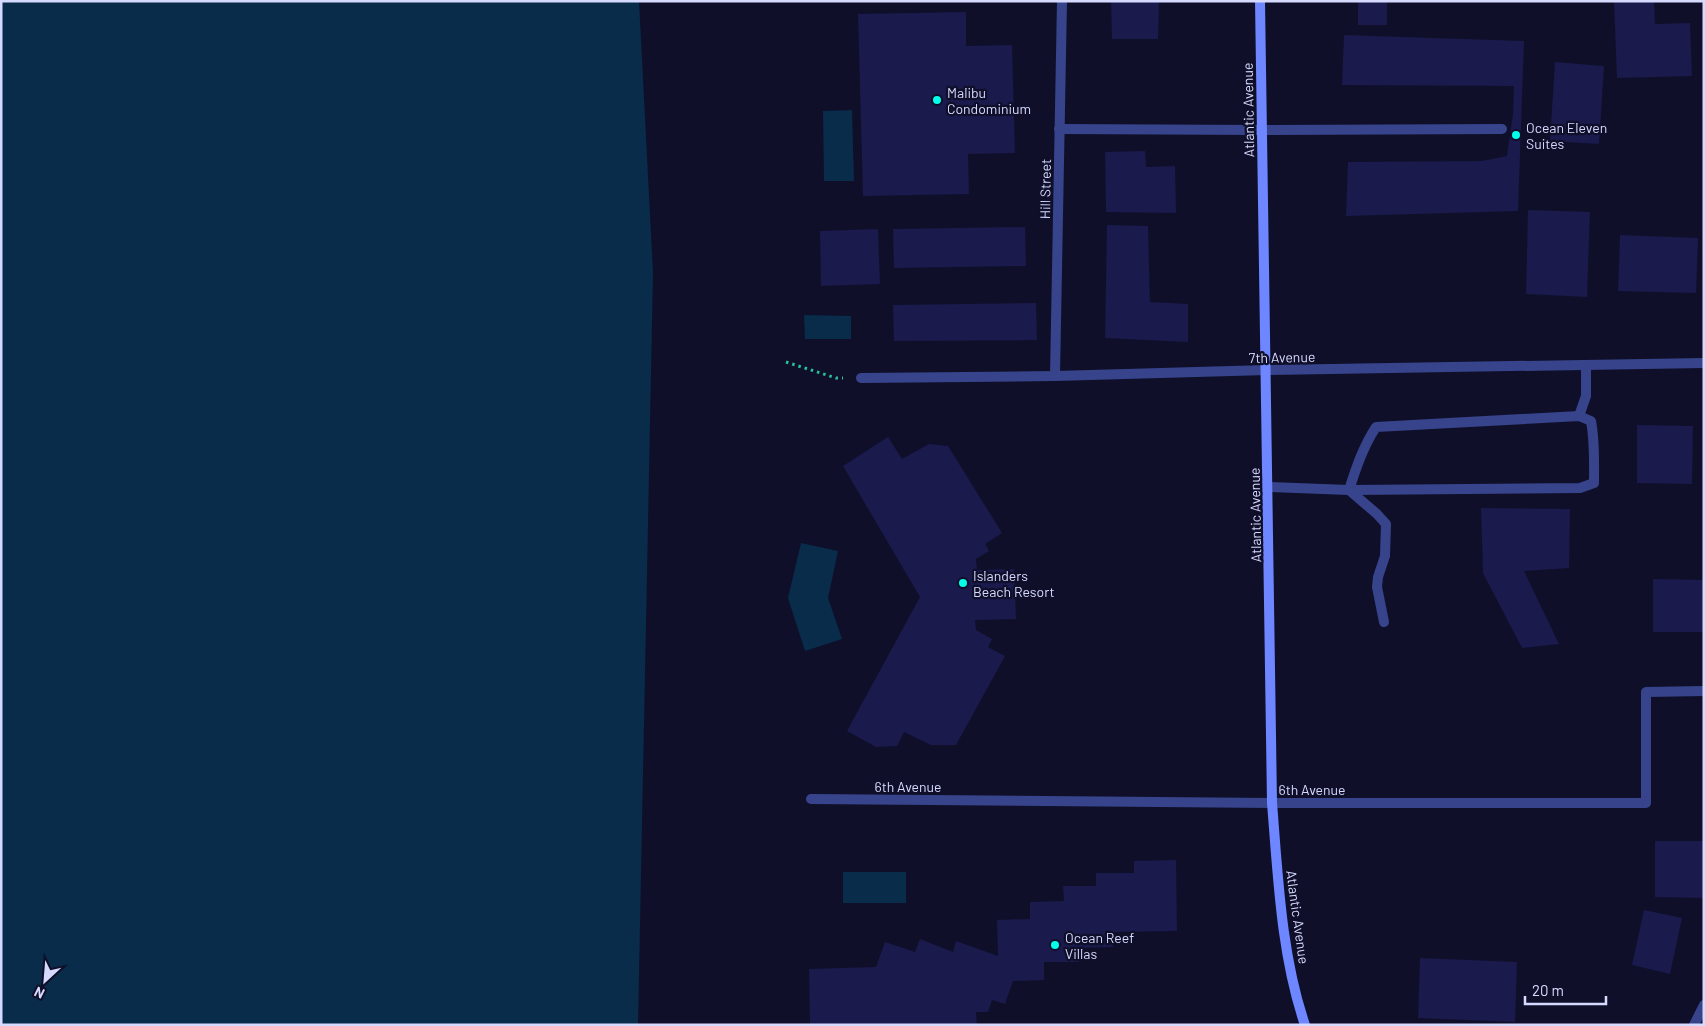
<svg xmlns="http://www.w3.org/2000/svg" width="1705" height="1026" font-family="Barlow,sans-serif">
	<rect width="100%" height="100%" fill="#0f0f2a"/>
	<g fill="#082c4a">
		<polygon points="1,1 639,1 653,273 638,1025 1,1025"/>
		<polygon points="852,110 854,181 824,181 823,111"/>
		<polygon points="804,315 851,316 851,339 805,339"/>
		<polygon points="801,543 838,551 828,598 842,639 805,651 788,598"/>
		<rect x="843" y="872" width="63" height="31"/>
	</g>
	<g fill="#1a1a4c">
		<polygon points="1111,1 1159,1 1158,39 1112,39"/>
		<rect x="1358" y="1" width="29" height="24"/>
		<polygon points="1614,1 1654,1 1655,24 1690,23 1692,76 1617,78"/>
		<polygon points="966,12 966,46 1012,45 1015,153 968,154 969,194 863,196 858,14"/>
		<polygon points="1344,35 1524,41 1518,211 1346,216 1348,162 1482,161 1507,156 1513,114 1514,86 1342,85"/>
		<polygon points="1555,62 1604,66 1599,144 1550,141"/>
		<polygon points="1145,151 1146,167 1175,166 1176,213 1106,212 1105,152"/>
		<polygon points="1528,210 1590,212 1587,297 1526,294"/>
		<polygon points="1107,225 1148,226 1150,302 1188,304 1188,342 1105,338"/>
		<polygon points="1025,227 1026,266 894,268 893,229"/>
		<polygon points="878,229 880,284 821,286 820,231"/>
		<polygon points="1620,235 1698,238 1696,293 1618,291"/>
		<polygon points="1036,303 1037,340 894,341 893,305"/>
		<polygon points="1637,425 1693,426 1692,484 1637,483"/>
		<polygon points="888,437 902,459 929,444 948,446 1002,533 985,544 989,551 976,559 977,570 1014,569 1016,619 975,620 976,630 992,639 988,647 1005,656 956,745 931,745 904,732 897,746 876,747 847,731 920,597 843,466"/>
		<polygon points="1481,508 1570,509 1569,568 1524,571 1559,644 1522,648 1483,573"/>
		<polygon points="1653,579 1704,580 1704,632 1653,632"/>
		<polygon points="1655,841 1704,841 1704,898 1655,897"/>
		<polygon points="1176,860 1177,931 1113,932 1113,947 1079,948 1079,962 1044,962 1044,980 1013,981 1005,1004 992,1000 988,1012 976,1012 977,1025 810,1025 809,969 876,967 885,942 915,952 920,939 953,952 956,941 998,956 997,920 1030,919 1030,902 1064,901 1063,886 1096,886 1096,873 1134,873 1134,861"/>
		<polygon points="1644,910 1682,918 1670,974 1632,965"/>
		<polygon points="1420,958 1517,962 1515,1022 1418,1018"/>
	</g>
	<g fill="none" stroke-linecap="round" stroke-linejoin="round">
		<polyline stroke="#29c19b" stroke-width="3" stroke-dasharray="2.5 4" stroke-linecap="butt" points="786,362 836,378 843,378"/>
		<g stroke="#37448b" stroke-width="10">
			<polyline points="1059,129 1262,130 1502,129"/>
			<path d="M 1579,416 L 1591,421 C 1595,442 1594,462 1594,483 L 1580,488 L 1349,490 C 1356,468 1363,447 1376,427 Z"/>
			<polyline points="1579,416 1586,396 1586,365"/>
			<polyline points="1268,487 1349,490 1377,514 1386,524 1385,556 1378,577 1377,587 1384,622"/>
		</g>
		<g stroke="#37448b" stroke-width="10">
			<polyline points="1055,376 1062,1"/>
			<polyline points="861,378 1055,376 1267,370 1704,363"/>
			<polyline points="811,799 1272,803 1646,803 1646,692 1704,691"/>
			<polyline points="1694,1025 1704,1005"/>
		</g>
		<path stroke="#6e86ff" stroke-width="10" d="M 1260,1 L 1272,803 C 1278,876 1281,955 1305,1025"/>
	</g>
	<g fill="#03ffe9" stroke="#0f0f2a" stroke-width="2">
		<circle cx="937" cy="100" r="5"/>
		<circle cx="1516" cy="135" r="5"/>
		<circle cx="963" cy="583" r="5"/>
		<circle cx="1055" cy="945" r="5"/>
	</g>
	<g text-anchor="middle" dominant-baseline="central" stroke-width="4.5" stroke-linejoin="round" paint-order="stroke">
		<g font-size="14" fill="#d7daff" stroke="#0f0f2a" text-anchor="start">
			<text x="947" y="92">Malibu<tspan x="947" dy="16">Condominium</tspan></text>
			<text x="1526" y="127">Ocean Eleven<tspan x="1526" dy="16">Suites</tspan></text>
			<text x="973" y="575">Islanders<tspan x="973" dy="16">Beach Resort</tspan></text>
			<text x="1065" y="937">Ocean Reef<tspan x="1065" dy="16">Villas</tspan></text>
		</g>
		<g font-size="14" fill="#d7daff" stroke="#0f0f2a">
			<text transform="translate(1248 110) rotate(-91)">Atlantic Avenue</text>
			<text transform="translate(1045 189) rotate(-89)">Hill Street</text>
			<text transform="translate(1282 357) rotate(-1)">7th Avenue</text>
			<text transform="translate(1255 515) rotate(-91)">Atlantic Avenue</text>
			<text x="908" y="786">6th Avenue</text>
			<text x="1312" y="789">6th Avenue</text>
			<text transform="translate(1298 917) rotate(82)">Atlantic Avenue</text>
		</g>
	</g>
	<rect width="1705" height="1026" fill="none" stroke="#d7daff" stroke-width="5"/>
	<g transform="translate(45 981) rotate(206)" stroke="#0f0f2a" stroke-width="4" paint-order="stroke">
	<path d="M0-4L9 19L0 12L-9 19Z" fill="#d7daff"/>
	<text y="-8" font-size="14" font-weight="bold" text-anchor="middle" fill="#d7daff">N</text>
	</g>
	<path d="M1525 996v8h81v-8" fill="none" stroke="#d7daff" stroke-width="2.5"/>
	<text x="1532" y="996" font-size="15" fill="#d7daff" stroke="#0f0f2a" stroke-width="4" paint-order="stroke">20 m</text>
</svg>
